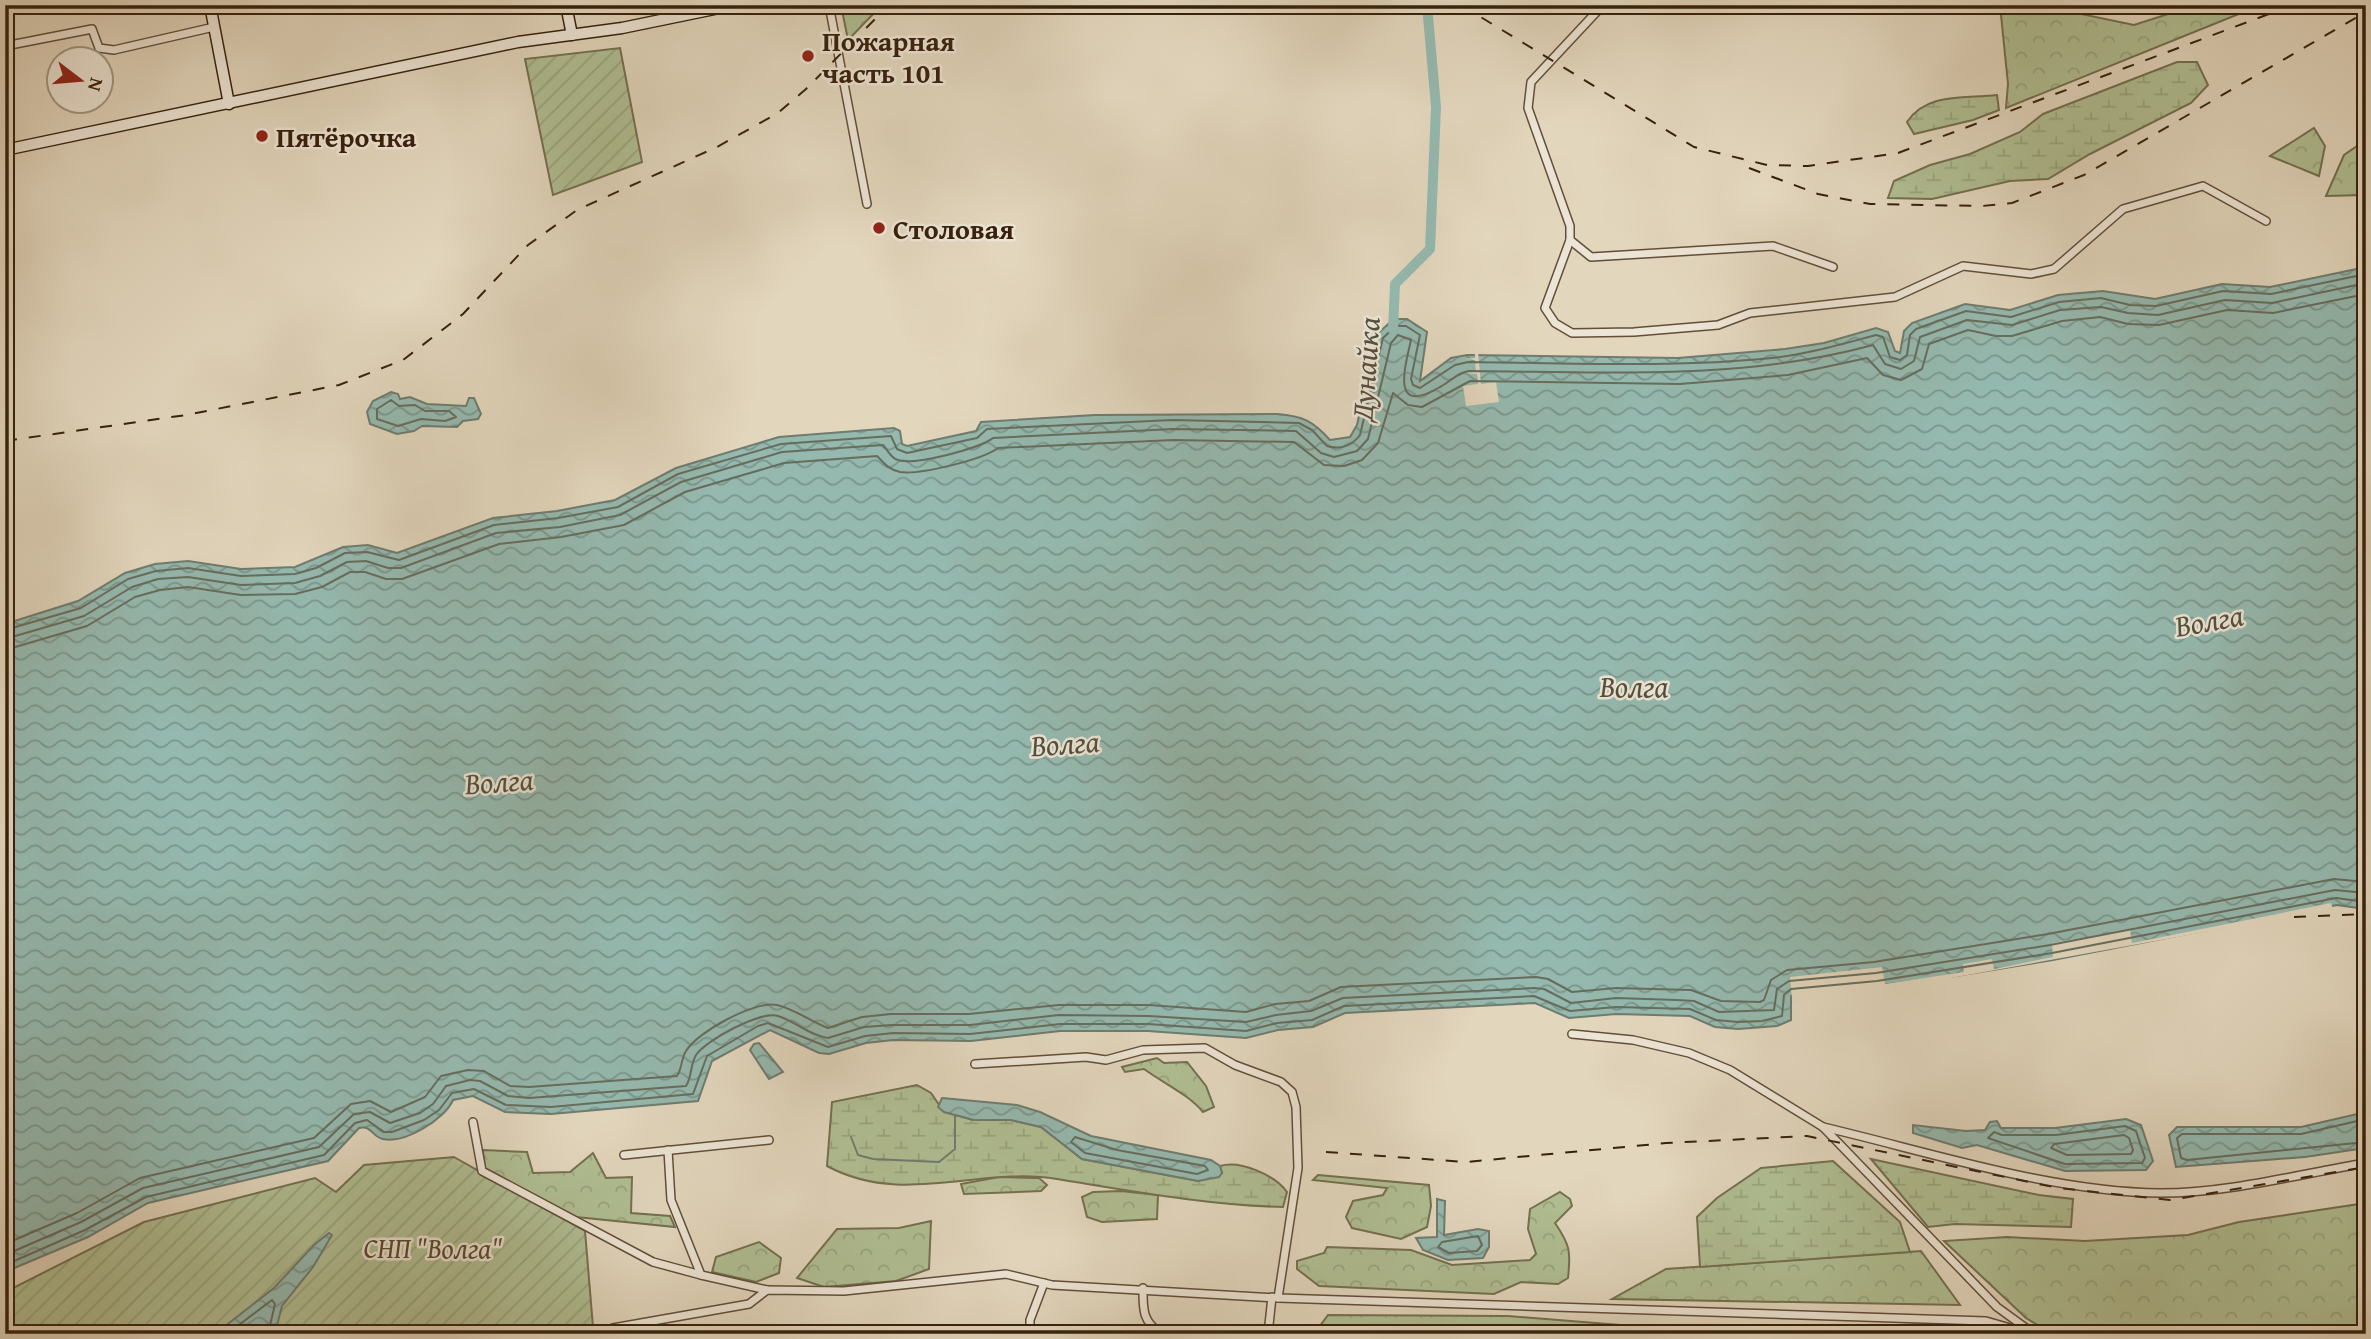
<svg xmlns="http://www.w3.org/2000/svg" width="2371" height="1339" font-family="'Gentium Book Plus',serif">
	<defs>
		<pattern id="forest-crowns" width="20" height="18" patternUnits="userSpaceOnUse" patternTransform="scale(1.75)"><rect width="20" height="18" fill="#b0be93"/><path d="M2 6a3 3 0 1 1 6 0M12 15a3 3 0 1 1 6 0" fill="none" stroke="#98a37e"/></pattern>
		<pattern id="wetland-marsh" width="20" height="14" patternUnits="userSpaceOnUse" patternTransform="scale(1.75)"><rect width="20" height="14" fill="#b0be93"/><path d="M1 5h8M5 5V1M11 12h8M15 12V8" fill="none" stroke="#98a37e"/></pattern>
		<pattern id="garden-furrows" width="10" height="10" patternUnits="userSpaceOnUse" patternTransform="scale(1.75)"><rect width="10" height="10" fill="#b0be93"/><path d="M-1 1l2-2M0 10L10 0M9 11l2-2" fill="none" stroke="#98a37e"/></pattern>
		<pattern id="water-waves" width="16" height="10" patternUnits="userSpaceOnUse" patternTransform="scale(1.75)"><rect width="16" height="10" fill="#95b9af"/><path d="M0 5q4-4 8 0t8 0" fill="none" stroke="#7a968d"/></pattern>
	</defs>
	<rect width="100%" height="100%" fill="#e2d6bd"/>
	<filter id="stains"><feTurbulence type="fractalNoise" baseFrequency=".00286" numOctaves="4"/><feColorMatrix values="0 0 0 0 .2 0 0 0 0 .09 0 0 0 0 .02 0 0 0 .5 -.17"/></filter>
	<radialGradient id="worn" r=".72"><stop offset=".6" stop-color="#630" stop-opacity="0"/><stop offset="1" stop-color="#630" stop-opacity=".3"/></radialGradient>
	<g fill="url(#forest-crowns)" stroke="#747050" stroke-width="2">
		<polygon points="841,5 876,5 880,7 848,40"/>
		<polygon points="2000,5 2076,5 2076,13 2134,25 2196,5 2261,5 2006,108 2008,84"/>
		<polygon points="2314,128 2325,146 2319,176 2270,156"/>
		<polygon points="2366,140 2366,195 2326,196 2344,155"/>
		<path d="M 1157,1058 L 1164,1063 L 1187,1062 L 1206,1086 L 1214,1107 L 1203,1112 C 1188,1094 1163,1083 1144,1069 L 1125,1072 L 1122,1067 Z"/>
		<polygon points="483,1150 527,1152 533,1173 570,1172 593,1153 606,1178 632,1177 631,1213 670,1216 675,1227 576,1217 484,1168"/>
		<polygon points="1318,1175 1429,1185 1431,1206 1427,1227 1401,1239 1352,1228 1346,1217 1353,1201 1383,1195 1387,1188 1313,1180"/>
		<polygon points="999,1177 1039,1178 1047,1185 1041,1191 964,1194 961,1184"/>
		<polygon points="1121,1191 1158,1195 1157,1219 1102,1222 1087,1217 1082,1197 1093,1192"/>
		<path d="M 1560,1192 L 1570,1199 L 1572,1206 L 1555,1223 C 1570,1245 1571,1251 1568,1278 L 1558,1284 L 1521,1282 L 1494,1294 L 1319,1286 L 1297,1269 L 1297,1261 L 1324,1253 L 1327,1247 L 1411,1250 L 1452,1265 L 1530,1260 L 1536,1254 L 1528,1229 L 1530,1209 Z"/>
		<polygon points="2366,1203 2366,1334 2052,1334 2026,1318 1944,1241 2007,1237 2085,1241 2188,1235 2239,1222"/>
		<polygon points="931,1221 929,1269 896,1281 824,1287 797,1278 837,1229 899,1228"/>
		<polygon points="759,1242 781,1258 779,1273 756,1282 712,1272 716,1257"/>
		<polygon points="1921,1251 1960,1305 1612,1299 1666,1269"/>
		<polygon points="1328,1315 1508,1316 1683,1330 1939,1324 1975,1334 1314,1334"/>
	</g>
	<g fill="url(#wetland-marsh)" stroke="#747050" stroke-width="2">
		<polygon points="2177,62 2197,62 2208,85 2191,103 2090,154 2048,179 2010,181 1932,199 1888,198 1894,181 1930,165 1970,154 2020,132 2043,114"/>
		<path d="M 1997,95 L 1999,110 L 1973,120 L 1914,134 L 1907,122 C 1927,92 1965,99 1997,95 Z"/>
		<path d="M 917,1085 L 931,1093 L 944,1112 L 974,1120 L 1011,1120 L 1041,1127 L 1082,1159 L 1198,1181 L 1222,1173 L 1220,1166 C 1240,1160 1275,1175 1287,1192 L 1283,1207 C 1207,1205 1132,1191 1057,1179 C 979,1166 903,1207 827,1166 L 832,1102 Z"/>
		<polygon points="1871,1159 2039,1195 2073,1199 2071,1227 1955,1224 1928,1227"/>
		<polygon points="1833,1161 1900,1222 1910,1252 1700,1267 1697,1217 1717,1198 1761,1168"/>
	</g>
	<g fill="url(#garden-furrows)" stroke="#747050" stroke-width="2">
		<polygon points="620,48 642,162 553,195 525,59"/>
		<polygon points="454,1157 585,1231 593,1327 570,1334 5,1334 5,1292 144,1222 315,1178 336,1192 364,1165"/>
	</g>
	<g fill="url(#water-waves)" stroke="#6f7c6e" stroke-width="2">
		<path d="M 2366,267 L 2366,909 L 2337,905 L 2053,960 L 1956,976 L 1791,996 L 1791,1020 L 1777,1026 L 1738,1029 L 1715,1027 L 1690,1016 L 1616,1014 L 1569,1018 L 1535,1003 L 1345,1013 L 1313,1027 L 1278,1030 L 1246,1038 L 1148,1031 L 1060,1031 L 971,1041 L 893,1040 L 866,1043 L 829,1054 L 819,1053 L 770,1030 L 712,1061 L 698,1101 L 551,1114 L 505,1112 L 473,1096 L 453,1100 C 445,1119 405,1144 383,1139 C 372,1137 372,1125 359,1128 L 328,1161 L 148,1203 L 88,1237 L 5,1272 L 5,624 L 78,601 L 125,573 L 155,564 L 188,561 L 241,569 L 295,567 L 343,547 L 368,545 L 397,553 L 493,518 L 557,511 L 615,500 L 676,468 L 779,437 L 894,428 L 900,431 L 902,444 L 907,446 L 976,431 L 981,422 L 1095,415 L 1277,414 C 1303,416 1313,421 1330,440 L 1350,437 L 1357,425 L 1377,334 L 1394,319 L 1407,319 L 1427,332 L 1420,381 L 1451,358 L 1467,355 L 1678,358 L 1785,349 L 1824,343 L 1876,328 L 1888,332 L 1895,351 L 1900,353 L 1904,331 L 1912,323 L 1965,304 L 2010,310 L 2058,295 L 2103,291 L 2155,299 L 2222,284 L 2270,287 Z"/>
		<polygon points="391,392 398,394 400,399 410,397 427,404 466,406 469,398 474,398 481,414 478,419 463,421 457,427 422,426 414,431 397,434 370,424 367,412 373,401"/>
		<polygon points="759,1043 783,1072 769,1079 750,1050 754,1044"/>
		<polygon points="942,1098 1017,1105 1040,1112 1091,1136 1211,1160 1220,1166 1222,1173 1219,1177 1198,1181 1082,1159 1041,1127 1011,1120 974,1120 944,1112 938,1107"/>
		<polygon points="2366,1112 2366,1148 2305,1157 2176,1167 2169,1135 2177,1127 2301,1127"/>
		<polygon points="2126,1119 2141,1125 2153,1161 2146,1170 2065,1171 1977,1145 1962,1148 1913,1133 1913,1125 1966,1131 1985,1130 1990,1122 1997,1121 2001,1128 2055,1128"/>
		<polygon points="1437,1199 1445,1201 1444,1235 1478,1229 1489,1231 1489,1247 1483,1258 1448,1260 1423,1250 1416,1238 1437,1237"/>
		<polygon points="329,1233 332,1235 313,1267 282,1306 275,1333 215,1334 274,1288 314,1245"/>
	</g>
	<g fill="#e2d6bd">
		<polygon points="1475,352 1478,352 1481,384 1496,382 1499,402 1466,406 1463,386 1478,384 1477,374 1465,373 1476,371 1475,360 1465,359 1475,358"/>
		<polygon points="2331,903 2333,909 1873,992 1792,998 1790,977 1882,967 1885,984 1964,972 1963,964 1992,959 1994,969 2053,957 2052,943 2130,930 2132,943"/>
	</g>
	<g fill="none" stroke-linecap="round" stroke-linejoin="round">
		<g stroke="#666d5e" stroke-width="2">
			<polygon points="391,400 399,406 415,405 425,411 449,411 456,417 445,421 421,419 398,426 377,419 377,409"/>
			<path d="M 5,630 L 81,608 L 128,579 L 156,571 L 188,568 L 241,576 L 295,574 L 316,568 L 345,553 L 367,552 L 399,560 L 494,525 L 558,518 L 618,507 L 678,474 L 781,444 L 891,436 L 897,449 L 907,453 L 977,438 L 987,429 L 1172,420 L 1299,423 L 1312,430 L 1327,446 C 1340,450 1352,446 1360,435 L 1383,338 L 1396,326 L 1406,326 L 1420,335 L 1411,379 L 1413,385 L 1420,388 L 1455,365 L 1468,362 C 1569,363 1672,368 1772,358 C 1808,354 1842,344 1876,335 L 1883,337 L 1890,357 L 1900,360 L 1907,355 L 1910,335 L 1916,329 L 1966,311 L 2011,317 L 2059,302 L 2101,298 L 2130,305 L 2156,306 L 2223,291 L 2271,294 L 2366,274"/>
			<path d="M 5,639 L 84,616 L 132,587 L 158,579 L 188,577 L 241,585 L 295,583 L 320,576 L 347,562 L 366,561 L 388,568 L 401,568 L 496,533 L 560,527 L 620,515 L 681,482 L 782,452 L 883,445 C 888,450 890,458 898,460 C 914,466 981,448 993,438 L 1173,429 L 1296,431 L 1321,453 L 1334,457 L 1357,451 L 1368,439 L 1391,343 L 1398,335 L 1411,340 C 1405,367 1390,417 1440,387 C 1451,381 1457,373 1469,371 C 1605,372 1741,381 1873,345 L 1885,364 L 1901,369 L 1914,361 L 1920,337 L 1967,320 L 2012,325 L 2060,310 L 2101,307 L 2128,313 L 2158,315 L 2225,300 L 2272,303 L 2366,283"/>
			<path d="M 5,650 L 87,626 L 135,597 L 160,590 L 188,587 L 241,595 L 295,594 L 322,587 L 350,572 L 365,572 L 386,579 L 402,579 L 499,544 L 561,537 L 624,525 L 685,492 L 784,463 L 877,456 C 884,463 889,470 900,472 C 919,475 982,460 998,448 L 1173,440 L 1294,442 L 1324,465 L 1344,466 L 1362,460 L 1378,443 L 1393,393 L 1408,405 L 1422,407 L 1470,381 L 1680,384 L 1788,375 L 1867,358 L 1883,375 L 1901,380 L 1922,369 L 1929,344 L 1968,330 L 1996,336 L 2012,336 L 2062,321 L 2100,317 L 2128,324 L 2159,325 L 2227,310 L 2273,313 L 2366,294"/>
			<polyline points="2366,1119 2301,1134 2182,1134 2177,1138 2181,1158 2187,1160 2366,1142"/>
			<polygon points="2125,1126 2136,1131 2145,1158 2142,1163 2065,1164 1988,1138 1994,1132 2002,1135 2056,1135"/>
			<polygon points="2124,1135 2129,1138 2133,1150 2131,1154 2067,1155 2051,1148 2054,1144"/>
			<polygon points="1075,1137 1117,1150 1205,1166 1208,1170 1197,1174 1085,1153 1071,1142"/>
			<polygon points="1478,1236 1482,1245 1477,1251 1449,1253 1438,1247 1442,1242"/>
			<path d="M 5,1244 L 77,1213 L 140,1178 L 314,1138 L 351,1104 L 370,1101 L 391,1112 L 425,1097 L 441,1076 L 468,1070 L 484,1071 L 510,1086 L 529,1087 L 677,1076 C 682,1069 681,1059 686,1051 C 697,1032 756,1000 777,1005 C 795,1009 811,1022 828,1028 L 862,1017 L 891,1014 L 969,1014 L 1059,1005 L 1149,1005 L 1246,1012 L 1275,1004 L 1309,1001 L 1341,987 L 1536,977 L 1548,979 L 1572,992 L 1616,988 L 1691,990 L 1721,1001 L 1760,1002 L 1764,1000 L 1771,980 L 1787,970 L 1874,962 L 2048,934 L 2334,879 L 2366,882"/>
			<path d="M 5,1255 L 81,1222 L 143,1188 L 319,1147 L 354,1114 L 370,1112 L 390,1123 L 420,1113 L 433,1104 L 446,1086 L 470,1080 L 480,1081 L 508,1096 L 529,1098 L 686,1086 C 692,1077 690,1065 696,1055 C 706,1040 760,1011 778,1016 C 795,1021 810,1036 828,1038 L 864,1027 L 892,1025 L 970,1025 L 1059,1015 L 1149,1016 L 1246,1022 L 1276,1015 L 1311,1011 L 1343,998 L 1534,988 L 1544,989 L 1571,1003 L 1616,998 L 1677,1000 L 1694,1001 L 1719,1012 L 1774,1010 L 1777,989 L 1789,981 L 1876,973 L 2050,945 L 2335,890 L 2366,893"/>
			<polyline points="5,1265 85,1230 146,1197 324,1155 355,1123 367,1120 384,1132 392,1132 424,1120 439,1110 452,1093 474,1089 506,1105 551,1107 693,1094 707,1056 758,1026 768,1023 828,1047 865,1036 893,1033 970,1034 1060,1024 1148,1024 1246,1031 1277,1023 1312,1020 1344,1006 1534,996 1570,1011 1616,1007 1690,1009 1716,1020 1738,1022 1762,1021 1782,1016 1784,995 1791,989 1877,981 2052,953 2336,898 2366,902"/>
			<polyline points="227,1334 272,1300 275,1304 268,1334"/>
		</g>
		<polyline stroke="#6f7c6e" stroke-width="2" points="851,1137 858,1155 873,1159 939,1162 955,1149 955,1115"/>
		<polyline stroke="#95b9af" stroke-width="10" points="1393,330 1395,284 1430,249 1436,107 1427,5"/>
		<defs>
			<g id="street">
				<polyline points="829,5 867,204"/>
				<polyline points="1511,5 1511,7"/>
				<polyline points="1603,5 1531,82 1528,108 1570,226 1570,240 1545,308 1555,323 1572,333 1634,332 1718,325 1750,313 1895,297 1963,266 2031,274 2054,269 2123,209 2203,186 2266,221"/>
				<polyline points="5,46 92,29 99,48 114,50 214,27"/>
				<polyline points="1570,240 1591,257 1773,246 1833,267"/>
				<polyline points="1572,1034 1633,1040 1689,1053 1730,1070 1823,1127 1997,1307 2030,1331"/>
				<polyline points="975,1064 1086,1057 1106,1060 1143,1050 1205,1048 1235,1065 1281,1082 1292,1092 1296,1107 1298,1168 1278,1298"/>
				<polyline points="473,1122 482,1171 653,1262 701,1275"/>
				<path d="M 1823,1127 C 1930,1152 2051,1192 2161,1193 C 2229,1193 2299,1174 2366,1163"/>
				<polyline points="668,1150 671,1200 701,1275 767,1290"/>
				<polyline points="624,1155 769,1140"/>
				<path d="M 1143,1288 C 1143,1309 1142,1322 1162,1334"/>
				<polyline points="602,1334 613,1328 749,1304 767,1290 844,1291 1006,1274 1052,1285 1278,1298 1986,1321 2031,1334"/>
				<polyline points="1030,1334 1030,1320 1044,1283"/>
				<polyline points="1268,1334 1272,1297"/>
			</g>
			<g id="secondary">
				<polyline points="210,5 229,104"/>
				<polyline points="566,5 572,35"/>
				<polyline points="5,150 518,42 622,28 734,5"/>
			</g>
		</defs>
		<use href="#street" stroke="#624e39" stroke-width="10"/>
		<use href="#secondary" stroke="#37210d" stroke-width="13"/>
		<use href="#street" stroke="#ece4d4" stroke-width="7"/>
		<use href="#secondary" stroke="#ece4d4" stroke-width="10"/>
		<g stroke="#37210d" stroke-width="2" stroke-dasharray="12 12" stroke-linecap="butt">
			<polyline points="1461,5 1694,147 1767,165 1808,166 1898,153 2293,5"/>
			<polyline points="1749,168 1818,194 1870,204 1982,206 2012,203 2084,175 2366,12"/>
			<polyline points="5,441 186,415 339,385 403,360 463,314 528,245 577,210 717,147 778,113 806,89 889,5"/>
			<polyline points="2294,917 2366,914"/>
			<polyline points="1326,1152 1466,1162 1666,1143 1807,1136 2058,1188 2170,1200 2366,1167"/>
		</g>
	</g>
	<g fill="#8f2418" stroke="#ece4d4" stroke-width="2.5">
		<circle cx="808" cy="56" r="7"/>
		<circle cx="262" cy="136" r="7"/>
		<circle cx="879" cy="228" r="7"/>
	</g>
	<g text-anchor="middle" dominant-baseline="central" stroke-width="5" stroke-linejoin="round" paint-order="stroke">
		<g font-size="28" font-weight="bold" fill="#37210d" stroke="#ece4d4" text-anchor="start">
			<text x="822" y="40">Пожарная<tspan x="822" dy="32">часть 101</tspan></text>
			<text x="276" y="136">Пятёрочка</text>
			<text x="893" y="228">Столовая</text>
		</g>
		<g font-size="28" font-style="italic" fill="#55482e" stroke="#ece4d4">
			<text x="433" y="1247">СНП "Волга"</text>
		</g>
		<g font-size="30" font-style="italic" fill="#534f3e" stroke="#ece4d4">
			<text transform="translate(1365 369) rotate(-86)">Дунайка</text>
			<text transform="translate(2209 620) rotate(-10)">Волга</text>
			<text x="1634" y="686">Волга</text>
			<text transform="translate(1065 743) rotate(-4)">Волга</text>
			<text transform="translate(499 781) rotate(-4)">Волга</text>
		</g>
	</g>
	<rect width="2371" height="1339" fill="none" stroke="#e2d6bd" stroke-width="28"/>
	<rect x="7" y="7" width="2357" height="1325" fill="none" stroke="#37210d" stroke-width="3.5"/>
	<rect x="14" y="14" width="2343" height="1311" fill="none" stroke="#37210d" stroke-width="2"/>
	<g transform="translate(80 80) rotate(106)"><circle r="33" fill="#ece4d4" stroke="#a49684" stroke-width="2"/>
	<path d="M0-5L12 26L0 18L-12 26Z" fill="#8f2418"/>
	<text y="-10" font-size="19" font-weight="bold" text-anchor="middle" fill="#37210d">N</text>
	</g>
	<rect width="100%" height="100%" filter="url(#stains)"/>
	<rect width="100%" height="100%" fill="url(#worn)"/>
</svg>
